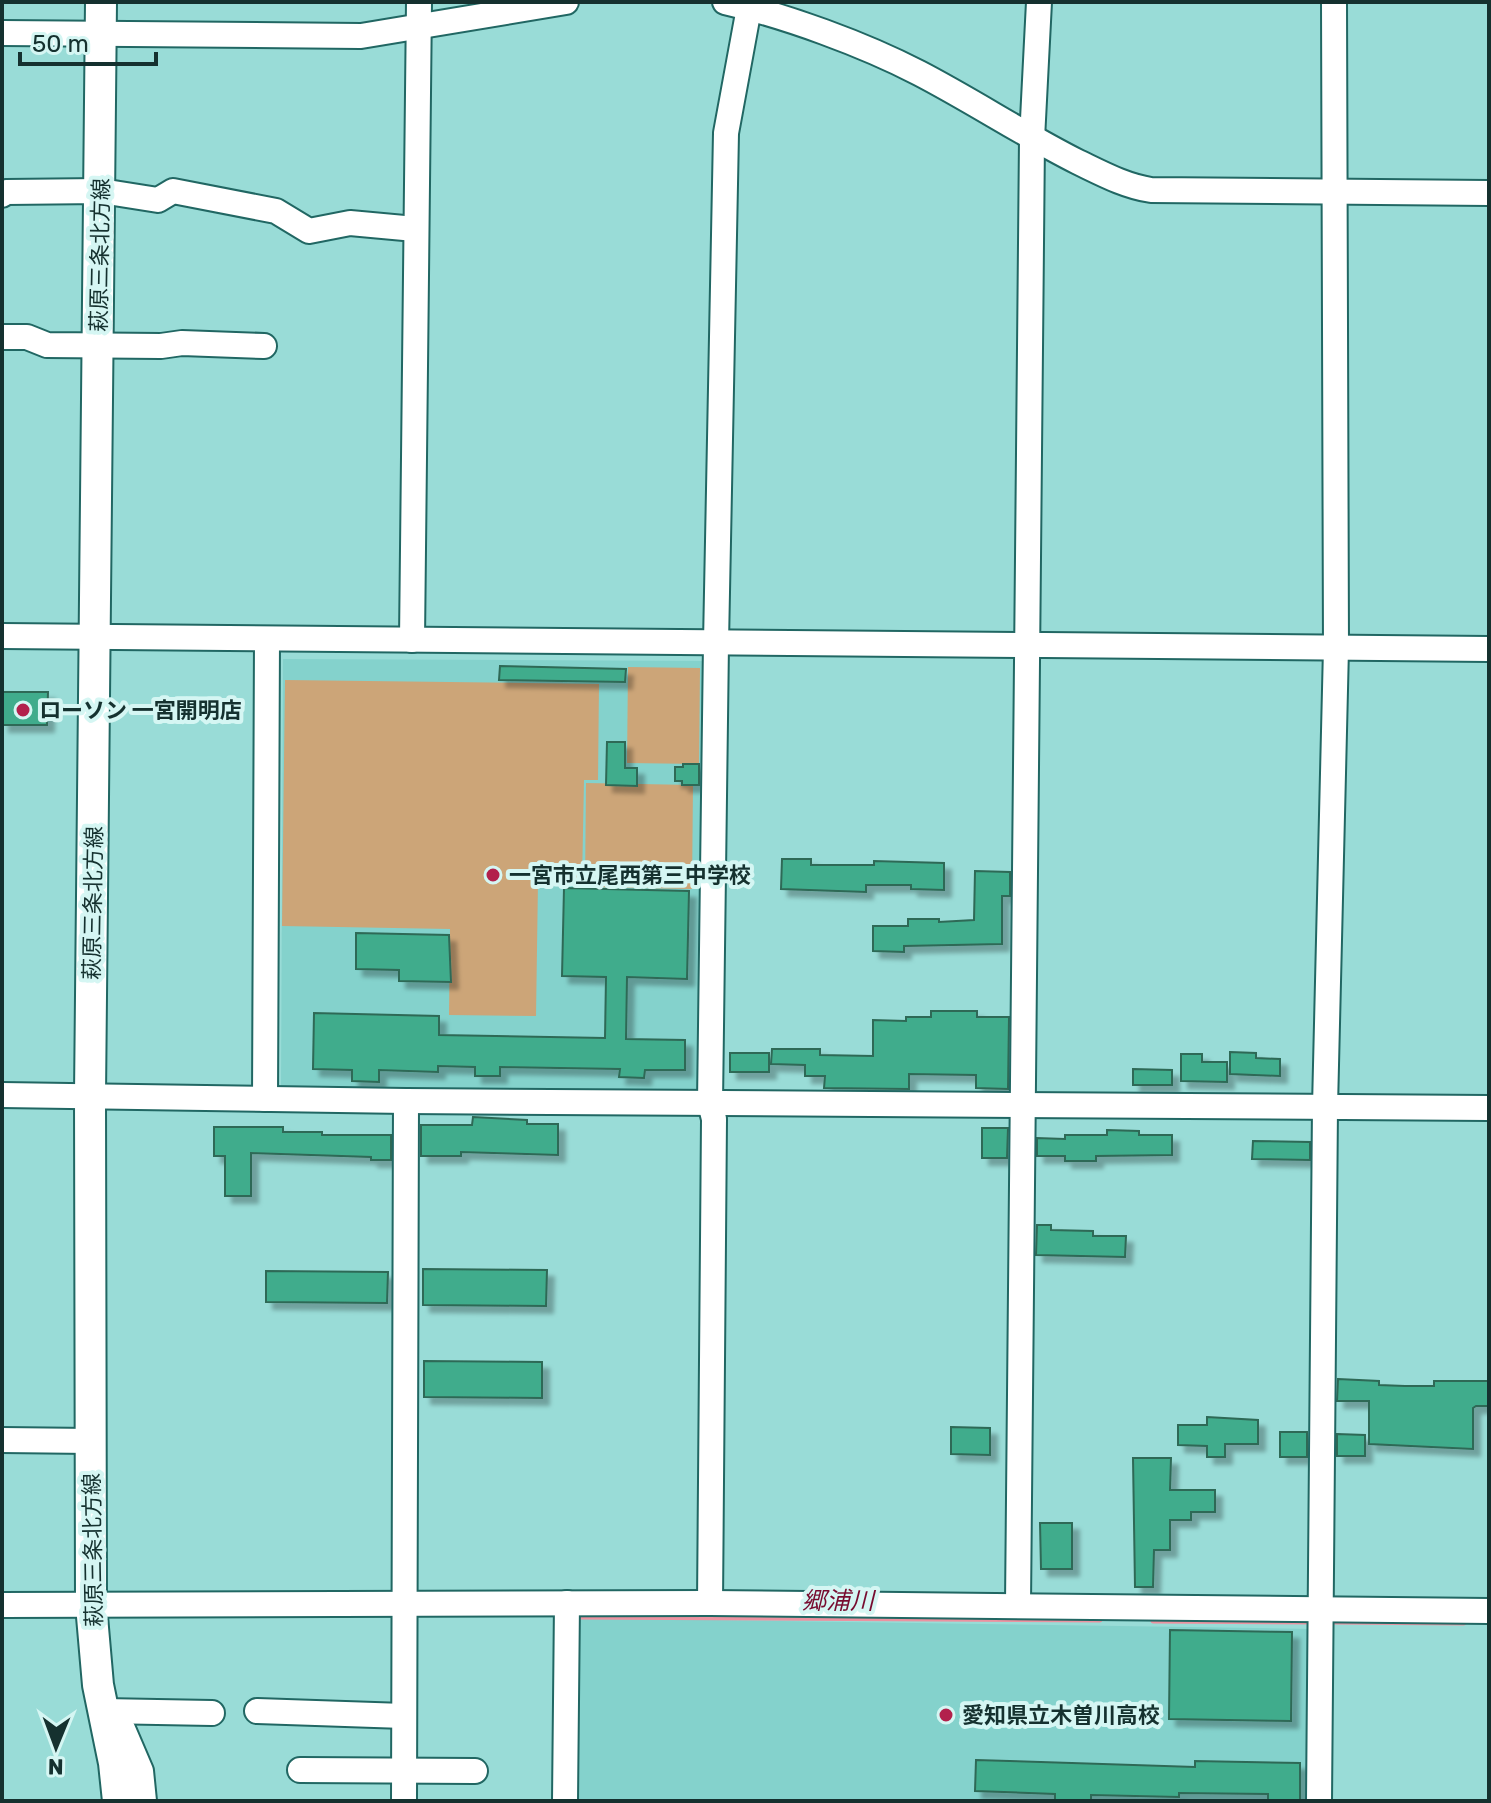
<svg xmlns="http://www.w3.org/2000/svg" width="1491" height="1803" font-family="Rubik,'Noto Sans JP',sans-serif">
	<defs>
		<filter id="shadow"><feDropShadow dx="7" dy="7" stdDeviation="2" flood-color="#0004"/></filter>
	</defs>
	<rect width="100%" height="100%" fill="#99dcd7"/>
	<g fill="#84d2cc">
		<polygon points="283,659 706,661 703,1090 281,1088"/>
		<polygon points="578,1618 1314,1629 1314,1801 576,1801"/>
	</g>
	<g fill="#cca578">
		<polygon points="628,667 700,668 699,764 627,763"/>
		<polygon points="285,680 599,684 598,780 584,780 582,882 538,882 536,1016 449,1015 450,929 282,926"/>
		<polygon points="586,783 693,785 692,889 585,887"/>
	</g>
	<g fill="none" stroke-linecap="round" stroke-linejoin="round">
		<g stroke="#ec92a0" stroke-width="5">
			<polyline points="576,1617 1100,1620"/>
			<polyline points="1153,1621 1312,1622"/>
			<polyline points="1331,1622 1464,1623"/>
		</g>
	</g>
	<g fill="#41ac8c" stroke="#2e6956" stroke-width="2" filter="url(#shadow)">
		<polygon points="500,666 626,669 625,682 499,680"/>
		<polygon points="2,692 48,692 47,725 2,725"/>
		<polygon points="607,742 625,742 625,768 637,768 637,786 606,785"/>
		<polygon points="683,764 699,764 699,785 682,785 682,781 675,781 675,767 683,767"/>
		<polygon points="782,859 811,859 811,865 874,865 874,861 944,863 944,890 911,889 911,885 866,885 866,892 781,889"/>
		<polygon points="975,871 1010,872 1010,896 1002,896 1002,944 904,946 904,952 873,951 873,926 908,926 908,919 939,919 939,922 974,920"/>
		<polygon points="564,888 689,891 687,979 627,977 626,1039 685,1040 685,1070 645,1070 644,1078 619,1077 620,1069 500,1067 500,1076 475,1076 475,1067 438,1066 438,1072 379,1070 379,1082 352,1081 352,1070 313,1069 314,1013 439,1016 439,1035 605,1038 606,977 562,976"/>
		<polygon points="356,933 449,935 451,982 399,981 399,970 356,969"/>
		<polygon points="931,1011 977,1011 977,1017 1009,1017 1008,1089 976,1088 976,1075 909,1074 909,1089 824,1088 825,1076 805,1076 805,1065 771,1064 772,1049 820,1049 820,1055 873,1056 873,1020 906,1021 906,1017 931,1017"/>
		<polygon points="1230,1052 1256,1053 1256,1058 1280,1059 1280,1076 1230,1074"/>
		<rect x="730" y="1053" width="39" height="19"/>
		<polygon points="1181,1054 1202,1054 1202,1062 1227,1062 1227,1082 1181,1081"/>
		<polygon points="1133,1069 1172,1070 1172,1085 1133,1085"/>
		<polygon points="473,1117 527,1120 527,1124 558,1124 558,1155 461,1152 461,1156 421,1156 421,1125 472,1125"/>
		<polygon points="214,1127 283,1127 283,1132 322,1132 322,1135 391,1135 391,1160 371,1160 371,1157 251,1153 251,1196 225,1196 225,1156 214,1156"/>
		<polygon points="982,1128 1008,1128 1007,1158 982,1158"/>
		<polygon points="1107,1130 1139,1131 1139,1135 1172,1135 1172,1155 1096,1156 1096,1161 1065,1161 1065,1156 1037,1156 1037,1138 1065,1139 1065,1135 1107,1135"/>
		<polygon points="1253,1141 1310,1142 1310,1160 1252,1159"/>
		<polygon points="1037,1225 1051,1225 1051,1230 1093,1231 1093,1236 1126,1236 1125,1257 1036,1255"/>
		<polygon points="423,1269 547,1270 546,1306 423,1305"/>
		<polygon points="266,1271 388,1272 387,1303 266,1302"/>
		<polygon points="424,1361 542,1362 542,1398 424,1397"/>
		<polygon points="1338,1379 1379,1381 1379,1385 1405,1386 1434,1386 1434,1381 1489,1381 1489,1406 1476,1406 1473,1408 1473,1449 1369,1444 1369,1401 1337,1401"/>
		<polygon points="1207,1417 1258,1420 1258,1444 1225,1444 1225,1457 1207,1457 1207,1446 1178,1445 1178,1425 1207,1425"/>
		<polygon points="951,1427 990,1428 990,1455 951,1454"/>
		<rect x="1280" y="1432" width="27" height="25"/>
		<polygon points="1337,1434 1365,1435 1365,1456 1337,1456"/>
		<polygon points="1133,1458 1171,1458 1170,1490 1215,1490 1215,1512 1191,1512 1191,1520 1170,1520 1170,1550 1154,1550 1153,1587 1135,1587"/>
		<polygon points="1040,1523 1072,1523 1072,1569 1041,1569"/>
		<polygon points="1170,1630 1292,1632 1291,1721 1169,1719"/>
		<polygon points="976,1760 1195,1767 1195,1761 1300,1763 1300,1801 1268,1801 1268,1794 1179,1793 1179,1797 1091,1795 1091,1801 1055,1801 1055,1794 975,1791"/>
	</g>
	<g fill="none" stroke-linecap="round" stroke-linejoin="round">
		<defs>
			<g id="minor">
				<path d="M 725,2 C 786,16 863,44 919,73 C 973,101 1024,135 1078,162 C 1103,174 1125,186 1151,190 L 1489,193"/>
				<polyline points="2,33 361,36 566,2"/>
				<polyline points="2,195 6,192 101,191 158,200 173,191 276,211 309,231 350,223 415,229"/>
				<polyline points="2,337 27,337 47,345 161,346 182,343 264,346"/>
				<polyline points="2,636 1489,649"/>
				<polyline points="412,640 419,2"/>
				<polyline points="2,1095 406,1101 1489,1108"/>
				<polyline points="265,1099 267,639"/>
				<polyline points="2,1440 91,1441"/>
				<polyline points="710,1603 714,1119 710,1103 716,643 726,133 749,8"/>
				<polyline points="1018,1604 1032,139 1039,2"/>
				<polyline points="2,1605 710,1603 1489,1611"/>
				<polyline points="103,1711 212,1713"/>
				<polyline points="103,1711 123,1729 141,1771 144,1801"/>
				<polyline points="257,1711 404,1716"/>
				<polyline points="300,1770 475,1771"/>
				<polyline points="404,1801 406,1101"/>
				<polyline points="565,1801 567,1603"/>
				<polyline points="1319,1801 1325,1107 1336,648 1334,2"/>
			</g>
			<polyline id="major" points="101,2 90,1095 91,1605 98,1685 114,1763 118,1801"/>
		</defs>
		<use href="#minor" stroke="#216763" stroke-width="28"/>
		<use href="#major" stroke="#216763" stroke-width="34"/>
		<use href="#minor" stroke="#fff" stroke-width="24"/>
		<use href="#major" stroke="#fff" stroke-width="30"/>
	</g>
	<g fill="#b2214c" stroke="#d5f6f3" stroke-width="3">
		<circle cx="23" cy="710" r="8"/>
		<circle cx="493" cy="875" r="8"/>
		<circle cx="946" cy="1715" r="8"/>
	</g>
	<g text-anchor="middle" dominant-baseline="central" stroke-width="8" stroke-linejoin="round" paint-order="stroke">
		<g font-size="22" fill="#15312f" stroke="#d5f6f3">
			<text transform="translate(100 255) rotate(-89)">萩原三条北方線</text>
			<text transform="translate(93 903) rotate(-89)">萩原三条北方線</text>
			<text transform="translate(93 1550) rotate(-91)">萩原三条北方線</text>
		</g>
		<g font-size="22" font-weight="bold" fill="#15312f" stroke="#d5f6f3" text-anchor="start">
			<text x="39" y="710">ローソン 一宮開明店</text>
			<text x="509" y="875">一宮市立尾西第三中学校</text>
			<text x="962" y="1715">愛知県立木曽川高校</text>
		</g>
		<g font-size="24" font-style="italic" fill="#770b2f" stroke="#d5f6f3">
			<text x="838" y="1601">郷浦川</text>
		</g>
	</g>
	<rect width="1491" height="1803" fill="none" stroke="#15312f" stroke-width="8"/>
	<g transform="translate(56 1747) rotate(181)" stroke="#d5f6f3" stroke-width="6" paint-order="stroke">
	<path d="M0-6L14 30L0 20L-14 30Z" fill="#15312f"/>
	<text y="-12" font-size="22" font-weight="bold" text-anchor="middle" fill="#15312f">N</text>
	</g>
	<path d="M20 52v12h136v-12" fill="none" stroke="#15312f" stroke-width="4"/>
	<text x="32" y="52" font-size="24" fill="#15312f" stroke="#d5f6f3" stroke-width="6" paint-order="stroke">50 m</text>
</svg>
